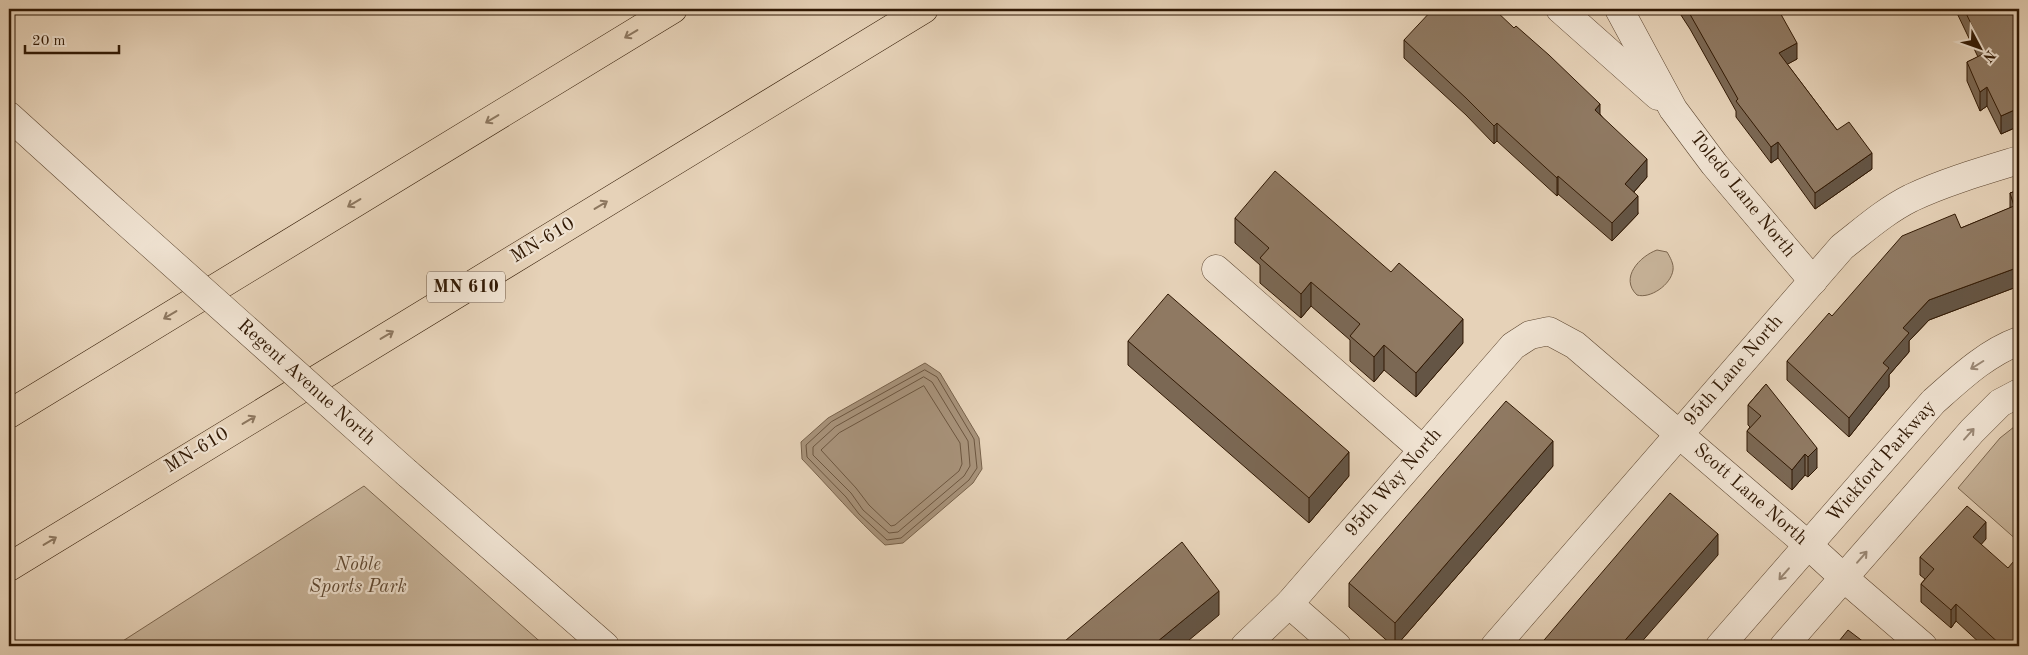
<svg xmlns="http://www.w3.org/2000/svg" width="2028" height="655" font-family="'Old Standard TT',serif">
	<rect width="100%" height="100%" fill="#e6d2b8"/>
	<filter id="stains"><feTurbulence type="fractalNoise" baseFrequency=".004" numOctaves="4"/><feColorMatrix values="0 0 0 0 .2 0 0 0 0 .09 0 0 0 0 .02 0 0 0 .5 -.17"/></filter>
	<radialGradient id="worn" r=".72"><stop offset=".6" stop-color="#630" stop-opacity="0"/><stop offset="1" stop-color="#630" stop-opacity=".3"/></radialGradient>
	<g fill="#c7b399" stroke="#7c664e">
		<path d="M 1657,250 L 1667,252 C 1670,257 1674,264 1673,270 C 1671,285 1650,299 1637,295 C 1619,278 1640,256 1657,250 Z"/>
		<polygon points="2019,423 2019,542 1958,488 2000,438"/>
		<polygon points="364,486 545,646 115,646"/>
	</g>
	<path fill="#a8937b" stroke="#78624b" d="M 925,363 L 940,373 L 979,438 L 982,469 L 973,483 L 903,543 L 885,545 C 855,518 830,488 802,459 L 801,442 L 828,418 Z"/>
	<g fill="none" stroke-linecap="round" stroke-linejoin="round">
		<g stroke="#6c5640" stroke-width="1">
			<polygon points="925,370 937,377 974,439 977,468 969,480 901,538 887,540 859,514 846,497 807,457 806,445 831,422"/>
			<polygon points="924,377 932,382 968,441 970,466 964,476 898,532 889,533 863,510 851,493 813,455 813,447 835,427"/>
			<polygon points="924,386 960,443 962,464 959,471 895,525 891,526 869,505 856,488 821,450 839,433"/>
		</g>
		<defs>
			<g id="minor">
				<polyline points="1560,9 1658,96"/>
				<polyline points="1619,9 1673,109 1714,164 1813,281"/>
				<polyline points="9,116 116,213"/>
				<polyline points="1216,269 1423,450"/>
				<polyline points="407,473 605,646"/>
				<polyline points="1289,604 1337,646"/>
				<polyline points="1245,646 1289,604 1513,346 1530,335 1549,331 1575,345 1808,545 1844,578 1923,646"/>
				<path d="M 1495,646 L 1842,247 C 1864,230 1885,211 1911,198 C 1945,182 1983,171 2019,160"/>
				<path d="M 1720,646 L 1933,402 C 1959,379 1986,353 2019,341"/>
				<polyline points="1784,646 1972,431 2000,403 2019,393"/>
			</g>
			<g id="highway">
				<polyline points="9,414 673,9"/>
				<polyline points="9,567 924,9"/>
			</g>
		</defs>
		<use href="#minor" stroke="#5e4731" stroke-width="29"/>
		<use href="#highway" stroke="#311904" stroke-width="29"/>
		<use href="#minor" stroke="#efe2d1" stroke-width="28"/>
		<use href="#highway" stroke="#e6d2b8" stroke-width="28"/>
		<defs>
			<polyline id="minor-bridge" points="116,213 407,473"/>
		</defs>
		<use href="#minor-bridge" stroke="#5e4731" stroke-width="29" stroke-linecap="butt"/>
		<use href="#minor-bridge" stroke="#efe2d1" stroke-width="28"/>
	</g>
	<g fill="#7b6854" stroke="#311904">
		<polygon points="1677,9 1778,9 1797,59 1787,64 1837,130 1872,169 1815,209 1778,158 1771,163 1736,117 1736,111 1690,29"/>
		<polygon points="1955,9 2019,9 2019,126 2001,134 1987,106 1980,111 1967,81 1967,62 1978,57"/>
		<polygon points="1404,40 1600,114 1647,177 1634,192 1638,214 1612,241 1558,194 1557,196 1497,141 1494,144 1466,115 1404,58"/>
		<polygon points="2019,190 2019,286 1929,320 1909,341 1909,352 1889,375 1889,387 1849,437 1787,380 1787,361 1832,316 1961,228 2010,208 2010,193"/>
		<polygon points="1235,218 1463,343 1416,397 1384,370 1374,382 1350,361 1350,340 1311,306 1301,318 1260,283 1260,265 1235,243"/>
		<polygon points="1128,341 1349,476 1309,523 1128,365"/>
		<polygon points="1766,384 1817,468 1808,477 1805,475 1792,490 1747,451 1747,431 1750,427 1748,425 1748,405"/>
		<polygon points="1553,466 1396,646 1393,646 1349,607 1349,583"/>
		<polygon points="1986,539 1981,544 2019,646 1983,646 1956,621 1951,628 1921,602 1921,584 1925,579 1920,575 1920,557"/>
	</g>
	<g fill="#645545" stroke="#311904">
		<polygon points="1797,43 1797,59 1779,69 1779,53"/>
		<polygon points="1987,87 1987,106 1980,111 1980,92"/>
		<polygon points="1600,104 1600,122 1595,110"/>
		<polygon points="2019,108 2019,126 2001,134 2001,116"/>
		<polygon points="1497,123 1497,141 1494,144 1494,126"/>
		<polygon points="1778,142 1778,158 1771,163 1771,147"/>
		<polygon points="1872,153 1872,169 1815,209 1815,193"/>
		<polygon points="1647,159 1647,177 1625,202 1625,184"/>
		<polygon points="1558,176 1558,194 1557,196 1557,178"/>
		<polygon points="1638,196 1638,214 1612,241 1612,223"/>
		<polygon points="2019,267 2019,286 1929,320 1909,341 1909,352 1889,375 1889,387 1849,437 1849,418 1883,363 1903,328 1929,300"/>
		<polygon points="1311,282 1311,306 1301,318 1301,294"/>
		<polygon points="1463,319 1463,343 1416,397 1416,373"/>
		<polygon points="1384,345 1384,370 1374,382 1374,357"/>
		<polygon points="1553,441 1553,466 1396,646 1395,646 1395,623"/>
		<polygon points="1817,448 1817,468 1808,477 1808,457"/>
		<polygon points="1349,452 1349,476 1309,523 1309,498"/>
		<polygon points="1805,454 1805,475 1792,490 1792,470"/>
		<polygon points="1986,522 1986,539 1973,554 1973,537"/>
		<polygon points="1718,534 1718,555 1638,646 1620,646"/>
		<polygon points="1219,591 1219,615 1182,646 1152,646"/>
		<polygon points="1956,604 1956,621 1951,628 1951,610"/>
	</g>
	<g fill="#8f7962" stroke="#311904">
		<polygon points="1433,9 1494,9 1514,28 1516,26 1549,55 1600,104 1595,110 1647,159 1625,184 1638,196 1612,223 1558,176 1557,178 1497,123 1494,126 1466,98 1404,40"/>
		<polygon points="1687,9 1778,9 1797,43 1779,53 1837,130 1849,122 1872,153 1815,193 1778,142 1771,147 1736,101 1738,99"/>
		<polygon points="1964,9 2019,9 2019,108 2001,116 1987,87 1980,92 1967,62 1985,53"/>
		<polygon points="1275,171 1391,272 1399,263 1463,319 1416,373 1384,345 1374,357 1350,336 1360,324 1311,282 1301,294 1260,258 1269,248 1235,218"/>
		<polygon points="2019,190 2019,267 1929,300 1903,328 1909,333 1883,363 1889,368 1849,418 1787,361 1829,313 1832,316 1902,236 1955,214 1961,228 2014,206 2010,193"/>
		<polygon points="1168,294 1349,452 1309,498 1128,341"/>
		<polygon points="1766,384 1817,448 1808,457 1805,454 1792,470 1747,431 1761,416 1748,405"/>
		<polygon points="1506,401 1553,441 1395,623 1349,583"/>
		<polygon points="1670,493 1718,534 1620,646 1539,646"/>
		<polygon points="1967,506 1986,522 1973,537 2008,568 2019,555 2019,643 2016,646 2002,646 1956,604 1951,610 1921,584 1934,569 1920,557"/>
		<polygon points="1182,542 1219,591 1152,646 1059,646"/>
		<polygon points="1848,630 1869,646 1835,646"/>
	</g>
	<defs><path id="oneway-shaft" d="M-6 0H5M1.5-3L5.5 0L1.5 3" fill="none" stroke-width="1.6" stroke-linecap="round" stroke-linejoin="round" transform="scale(1.25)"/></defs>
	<g stroke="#8c765e">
		<use href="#oneway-shaft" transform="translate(631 34) rotate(149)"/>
		<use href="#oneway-shaft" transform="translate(492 119) rotate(149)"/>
		<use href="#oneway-shaft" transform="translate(354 203) rotate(149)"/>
		<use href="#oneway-shaft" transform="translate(601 205) rotate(-31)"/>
		<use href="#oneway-shaft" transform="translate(170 315) rotate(149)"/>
		<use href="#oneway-shaft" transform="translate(387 335) rotate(-31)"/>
		<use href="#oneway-shaft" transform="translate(249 420) rotate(-31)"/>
		<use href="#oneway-shaft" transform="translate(50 541) rotate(-31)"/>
	</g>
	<g stroke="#9a8875">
		<use href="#oneway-shaft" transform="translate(1977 365) rotate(148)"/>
		<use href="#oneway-shaft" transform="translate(1969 434) rotate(-48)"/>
		<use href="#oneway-shaft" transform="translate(1862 557) rotate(-49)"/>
		<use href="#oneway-shaft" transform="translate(1784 574) rotate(131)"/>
	</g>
	<g text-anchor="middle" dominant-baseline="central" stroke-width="4.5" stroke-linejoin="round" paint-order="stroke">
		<rect fill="#efe2d1" stroke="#6a5542" stroke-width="1" x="427" y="271.5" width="78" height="31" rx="4"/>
		<g font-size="18" font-weight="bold" fill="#311904">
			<text x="466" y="287">MN 610</text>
		</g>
		<g font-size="19" fill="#311904" stroke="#efe2d1">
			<text transform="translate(1742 195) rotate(51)">Toledo Lane North</text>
			<text transform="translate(543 241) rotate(-31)">MN-610</text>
			<text transform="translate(1734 371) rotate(-49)">95th Lane North</text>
			<text transform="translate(306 383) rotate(42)">Regent Avenue North</text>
			<text transform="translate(197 451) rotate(-31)">MN-610</text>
			<text transform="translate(1882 462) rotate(-49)">Wickford Parkway</text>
			<text transform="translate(1394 483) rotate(-49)">95th Way North</text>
			<text transform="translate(1750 495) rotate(41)">Scott Lane North</text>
		</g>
		<g font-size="19" font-style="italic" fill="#5e4731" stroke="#efe2d1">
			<text x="358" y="565">Noble<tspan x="358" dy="22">Sports Park</tspan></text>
		</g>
	</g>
	<rect width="2028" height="655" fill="none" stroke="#e6d2b8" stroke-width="30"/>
	<rect x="10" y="10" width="2008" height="635" fill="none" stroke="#311904" stroke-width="2.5"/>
	<rect x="15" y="15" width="1998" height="625" fill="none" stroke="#311904"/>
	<g transform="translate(1980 48) rotate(131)" stroke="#efe2d1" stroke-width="4" paint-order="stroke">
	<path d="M0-4L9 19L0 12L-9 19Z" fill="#311904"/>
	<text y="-8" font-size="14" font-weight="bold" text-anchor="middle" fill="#311904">N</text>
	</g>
	<path d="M25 45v8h94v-8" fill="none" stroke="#311904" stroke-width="2.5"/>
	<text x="32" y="45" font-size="15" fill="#311904" stroke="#efe2d1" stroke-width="4" paint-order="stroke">20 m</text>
	<rect width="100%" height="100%" filter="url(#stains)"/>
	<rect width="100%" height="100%" fill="url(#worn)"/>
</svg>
